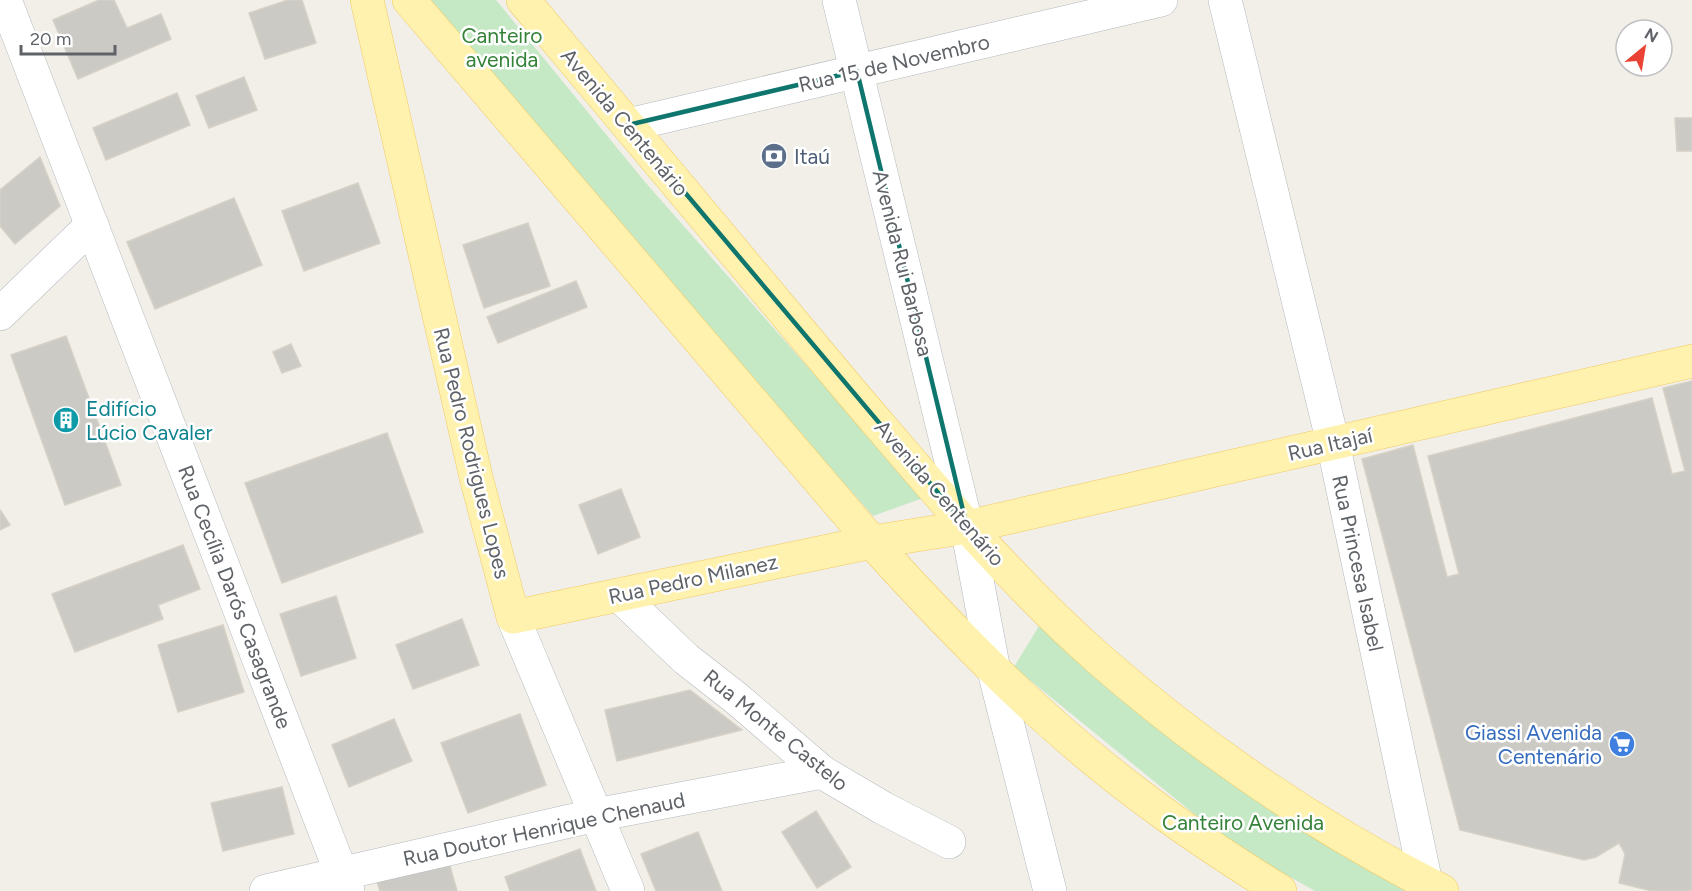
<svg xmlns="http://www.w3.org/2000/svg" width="1692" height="891" font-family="Figtree,sans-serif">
	<rect width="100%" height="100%" fill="#f1efe8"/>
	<g fill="#c5e8c5">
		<polygon points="430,0 496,0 645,182 923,498 873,516 605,211"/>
		<polygon points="1039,626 1258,802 1408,891 1315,891 1231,844 1014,667"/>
	</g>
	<g fill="#cccac5" stroke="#d6d1c6" stroke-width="1.5">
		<polygon points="99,0 114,0 127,28 161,14 171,39 78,79 53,20"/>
		<polygon points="288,0 302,0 316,43 265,59 249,13"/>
		<polygon points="244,77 257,110 209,128 196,96"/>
		<polygon points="177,93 190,125 106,160 93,128"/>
		<polygon points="1675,118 1692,118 1692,151 1677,151"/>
		<polygon points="40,157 60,206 15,244 0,226 0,190"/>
		<polygon points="358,183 380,243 304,271 282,211"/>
		<polygon points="234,198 262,265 155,309 127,242"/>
		<polygon points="528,223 550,286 484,308 463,245"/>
		<polygon points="576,281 587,307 498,343 487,317"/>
		<polygon points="66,336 121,485 65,505 11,355"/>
		<polygon points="291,344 301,366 282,373 273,352"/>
		<polygon points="1692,381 1692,891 1652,891 1619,883 1625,854 1619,843 1596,857 1584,860 1460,830 1362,459 1413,445 1447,577 1459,574 1428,456 1652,398 1672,474 1685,471 1663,388"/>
		<polygon points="387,433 423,532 282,583 245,483"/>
		<polygon points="621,489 640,537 598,554 579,505"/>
		<polygon points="0,510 10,525 0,530"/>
		<polygon points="183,545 200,589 158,605 163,619 75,652 52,594"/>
		<polygon points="336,596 356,658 301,676 280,614"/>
		<polygon points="462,619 479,665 413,689 396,645"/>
		<polygon points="223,625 244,692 178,712 158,645"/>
		<polygon points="690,690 742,730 617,761 605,710"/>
		<polygon points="520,714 546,785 468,813 441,743"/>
		<polygon points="394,719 412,761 349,787 332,745"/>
		<polygon points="282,787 294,834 223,851 211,803"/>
		<polygon points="816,811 851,867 817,888 782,832"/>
		<polygon points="698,832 722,891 656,891 641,854"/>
		<polygon points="580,849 596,891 510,891 505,877"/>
		<polygon points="448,859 457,891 380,891 376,879"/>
	</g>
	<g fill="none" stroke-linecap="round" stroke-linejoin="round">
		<defs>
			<g id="street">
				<polyline points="1225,0 1333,443 1426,883"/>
				<polyline points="628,125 1161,0"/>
				<polyline points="619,595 686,659 736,698 822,772 883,808 949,842"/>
				<polyline points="266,891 596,815 822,772"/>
			</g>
			<g id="secondary">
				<polyline points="5,0 348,891"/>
				<polyline points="839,0 967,527 994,671 1050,891"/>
				<polyline points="0,314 92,225"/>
				<polyline points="513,617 628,891"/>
			</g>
			<g id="primary">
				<polyline points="367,0 476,477 513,617 872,542 967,527 1692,361"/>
				<path d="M 409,0 L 872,542 C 959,638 1050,731 1155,807 C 1195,837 1237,864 1280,891"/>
				<path d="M 523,0 C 633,131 742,263 852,393 C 931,485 1008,579 1099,659 C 1203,750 1318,828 1442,891"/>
			</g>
		</defs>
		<use href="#street" stroke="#b5b8bc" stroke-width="34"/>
		<use href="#secondary" stroke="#b6babf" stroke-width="34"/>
		<use href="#primary" stroke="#f2c960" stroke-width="34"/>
		<use href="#street" stroke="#fff" stroke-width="33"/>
		<use href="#secondary" stroke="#fff" stroke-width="33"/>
		<use href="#primary" stroke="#fff2af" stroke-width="33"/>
	</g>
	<path fill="none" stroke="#0f766e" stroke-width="4.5" stroke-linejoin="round" d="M 857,71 L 967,527 L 628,125 Z"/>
	<defs>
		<symbol id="bank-disc" viewBox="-11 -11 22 22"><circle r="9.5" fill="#5c6f8a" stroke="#fff"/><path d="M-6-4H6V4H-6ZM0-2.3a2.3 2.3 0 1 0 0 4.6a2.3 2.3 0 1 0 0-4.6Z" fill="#fff"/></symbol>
		<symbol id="building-disc" viewBox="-11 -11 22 22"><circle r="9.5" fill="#0f9aa8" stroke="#fff"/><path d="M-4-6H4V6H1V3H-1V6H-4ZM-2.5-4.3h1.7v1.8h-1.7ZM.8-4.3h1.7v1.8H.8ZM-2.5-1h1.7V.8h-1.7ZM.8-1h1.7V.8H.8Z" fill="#fff"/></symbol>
		<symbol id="supermarket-disc" viewBox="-11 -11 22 22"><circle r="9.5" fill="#3f7fe0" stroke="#fff"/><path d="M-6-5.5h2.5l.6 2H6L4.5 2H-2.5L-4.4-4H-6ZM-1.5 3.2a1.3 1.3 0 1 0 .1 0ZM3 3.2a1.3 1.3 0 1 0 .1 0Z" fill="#fff"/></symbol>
	</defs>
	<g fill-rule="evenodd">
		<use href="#bank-disc" x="759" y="141" width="30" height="30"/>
		<use href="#building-disc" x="51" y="405" width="30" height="30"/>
		<use href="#supermarket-disc" x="1607" y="729" width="30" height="30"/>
	</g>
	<g text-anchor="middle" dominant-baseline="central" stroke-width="5" stroke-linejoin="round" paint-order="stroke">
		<g font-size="21" fill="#348238" stroke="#fff">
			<text x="502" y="35">Canteiro<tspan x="502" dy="24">avenida</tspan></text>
			<text x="1243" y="822">Canteiro Avenida</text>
		</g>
		<g font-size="21" fill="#5f6368" stroke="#fff">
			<text transform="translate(894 63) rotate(-13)">Rua 15 de Novembro</text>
			<text transform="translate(625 122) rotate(50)">Avenida Centenário</text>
			<text transform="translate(903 263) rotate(76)">Avenida Rui Barbosa</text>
			<text transform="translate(1330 444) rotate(-13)">Rua Itajaí</text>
			<text transform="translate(472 453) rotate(76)">Rua Pedro Rodrigues Lopes</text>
			<text transform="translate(940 493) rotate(49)">Avenida Centenário</text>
			<text transform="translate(1358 563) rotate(78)">Rua Princesa Isabel</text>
			<text transform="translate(693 579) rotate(-12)">Rua Pedro Milanez</text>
			<text transform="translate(235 597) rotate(69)">Rua Cecília Darós Casagrande</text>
			<text transform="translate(776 730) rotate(39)">Rua Monte Castelo</text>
			<text transform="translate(544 829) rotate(-12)">Rua Doutor Henrique Chenaud</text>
		</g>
		<g font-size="21" fill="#4e5e75" stroke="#fff" text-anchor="start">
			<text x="794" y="156">Itaú</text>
		</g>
		<g font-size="21" fill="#0d838f" stroke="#fff" text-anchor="start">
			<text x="86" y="408">Edifício<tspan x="86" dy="24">Lúcio Cavaler</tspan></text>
		</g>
		<g font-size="21" fill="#366cbe" stroke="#fff" text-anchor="end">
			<text x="1602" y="732">Giassi Avenida<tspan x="1602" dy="24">Centenário</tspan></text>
		</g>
	</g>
	<g transform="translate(1644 48) rotate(30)"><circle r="28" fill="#ffffff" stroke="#bfc1c3" stroke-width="1.5"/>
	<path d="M0-4.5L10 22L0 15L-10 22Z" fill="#ea4335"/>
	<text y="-9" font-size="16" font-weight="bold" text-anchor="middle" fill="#5f6368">N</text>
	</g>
	<path d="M21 45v9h94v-9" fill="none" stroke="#5f6368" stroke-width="3"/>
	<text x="30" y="45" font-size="18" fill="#5f6368" stroke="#ffffff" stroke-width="4.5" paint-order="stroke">20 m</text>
</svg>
